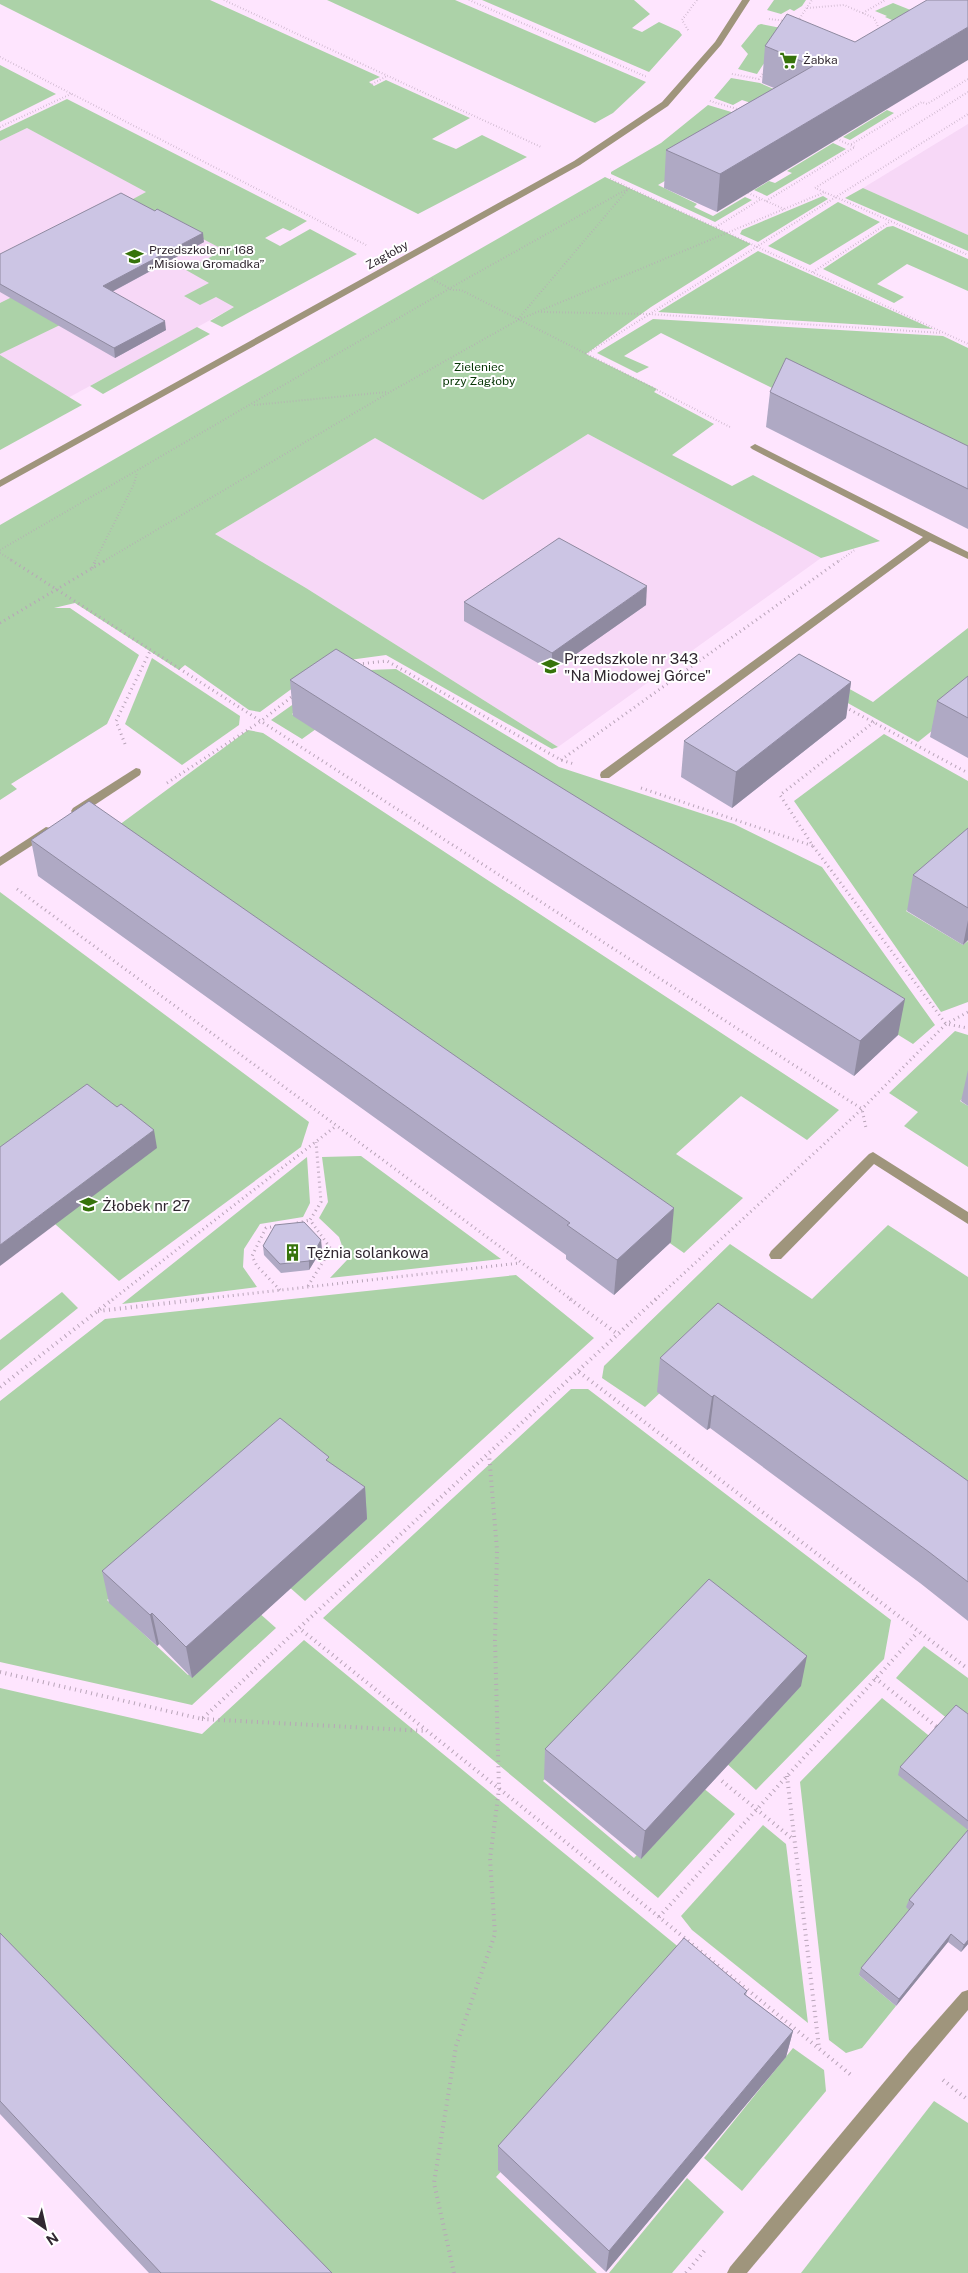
<svg xmlns="http://www.w3.org/2000/svg" width="968" height="2273" font-family="'Public Sans',sans-serif">
	<rect width="100%" height="100%" fill="#fee5fe"/>
	<g fill="#f7d8f7">
		<polygon points="968,124 968,235 863,188"/>
		<polygon points="27,128 242,241 234,307 35,416 0,394 0,141"/>
		<polygon points="588,434 821,558 558,747 306,588 215,534 375,438 483,500"/>
	</g>
	<g fill="#acd2a8">
		<polygon points="0,0 210,0 380,77 369,82 374,86 386,80 470,118 432,139 456,149 482,135 527,157 418,214 0,4"/>
		<polygon points="327,0 455,0 646,82 613,113 595,123"/>
		<polygon points="482,0 634,0 650,14 632,28 642,32 659,22 679,31 682,35 649,72"/>
		<polygon points="774,0 806,0 802,6 794,11 790,9 781,14 767,10"/>
		<polygon points="893,3 938,21 892,20 885,17 887,16 875,11"/>
		<polygon points="761,24 781,28 784,33 757,74 738,69 748,54 741,46 758,25"/>
		<polygon points="0,65 56,94 0,122"/>
		<polygon points="731,78 760,83 801,101 658,185 697,204 694,207 713,216 745,197 752,200 715,222 611,174 611,172 661,143 708,105 738,114 754,104 742,100 733,105 714,98"/>
		<polygon points="67,99 307,221 290,231 283,228 265,238 280,246 310,229 357,254 222,327 210,321 234,307 216,297 200,305 184,296 209,283 186,270 224,250 155,214 122,205 146,192 27,128 0,141 0,131"/>
		<polygon points="887,110 894,113 850,140 843,137"/>
		<polygon points="833,143 846,149 767,196 754,190 769,181 775,183 792,173 787,171"/>
		<polygon points="605,177 751,244 651,307 586,354 657,389 654,392 714,424 672,455 732,486 753,475 880,541 821,558 588,434 483,500 375,438 215,534 306,588 558,747 552,749 386,655 327,663 260,712 249,710 185,665 179,670 75,603 54,608 70,608 139,655 107,724 11,784 17,789 0,800 0,525"/>
		<polygon points="863,188 968,235 968,251 845,198"/>
		<polygon points="823,196 828,199 758,242 740,234 742,230"/>
		<polygon points="838,202 880,222 810,265 768,246"/>
		<polygon points="893,226 968,259 968,291 907,264 877,284 904,297 894,303 823,269 887,227"/>
		<polygon points="758,251 933,329 658,312"/>
		<polygon points="12,297 60,325 0,354 0,303"/>
		<polygon points="653,319 943,336 968,348 968,485 661,333 624,356 649,367 637,373 597,353"/>
		<polygon points="197,327 210,334 103,394 90,386"/>
		<polygon points="0,355 82,405 0,450"/>
		<polygon points="968,628 968,702 918,742 790,671 801,662 873,702"/>
		<polygon points="152,658 240,716 239,725 182,765 125,724"/>
		<polygon points="396,669 559,767 734,824 822,867 935,1025 913,1044 334,686 292,714 316,729 302,739 271,720 340,671"/>
		<polygon points="248,730 263,733 839,1110 807,1140 741,1096 676,1154 743,1198 684,1253 96,842"/>
		<polygon points="884,734 968,781 968,856 906,911 963,945 968,941 968,1002 941,1012 794,801"/>
		<polygon points="0,892 309,1122 301,1147 119,1281 55,1224 0,1167"/>
		<polygon points="955,1031 968,1035 968,1093 960,1101 968,1106 968,1167 904,1126 918,1112 889,1093"/>
		<polygon points="361,1156 501,1259 330,1278 347,1260 339,1237 319,1218 328,1202 322,1157"/>
		<polygon points="307,1157 310,1203 303,1217 260,1224 244,1249 243,1267 257,1287 122,1304"/>
		<polygon points="888,1225 968,1277 968,1520 716,1340 645,1407 602,1378 604,1366 730,1244 812,1299"/>
		<polygon points="516,1275 594,1338 305,1601 287,1585 283,1449 107,1600 188,1675 258,1612 276,1628 192,1705 0,1662 0,1401 105,1319"/>
		<polygon points="62,1292 78,1308 0,1371 0,1340"/>
		<polygon points="571,1389 588,1389 891,1620 884,1659 756,1790 725,1762 707,1612 543,1781 634,1858 702,1787 735,1814 658,1898 323,1618"/>
		<polygon points="304,1640 692,1958 496,2177 597,2273 310,2273 0,1956 0,1688 202,1734"/>
		<polygon points="924,1646 968,1678 968,1725 953,1723 896,1678"/>
		<polygon points="882,1698 968,1767 968,1835 947,1940 859,1975 896,2006 862,2048 846,2053 829,2040 800,1782"/>
		<polygon points="763,1825 786,1844 808,2023 692,1930 681,1916"/>
		<polygon points="793,2048 824,2070 826,2091 742,2191 704,2158"/>
		<polygon points="934,2101 968,2123 968,2273 801,2273"/>
		<polygon points="687,2178 724,2212 672,2273 609,2273"/>
	</g>
	<g fill="none" stroke-linecap="round" stroke-linejoin="round">
		<g stroke="#b8a4b8" stroke-width="2" stroke-dasharray="0.5 2.5" stroke-linecap="butt">
			<polyline points="224,0 541,147"/>
			<polyline points="469,0 647,77"/>
			<polyline points="807,8 844,5 874,18 880,31"/>
			<polyline points="863,13 885,0"/>
			<polyline points="769,19 786,21"/>
			<polyline points="798,21 812,0"/>
			<polyline points="688,30 682,20 697,0"/>
			<polyline points="0,57 366,245"/>
			<polyline points="732,74 759,79 764,72"/>
			<polyline points="372,84 387,76"/>
			<polyline points="968,92 815,188 968,255"/>
			<polyline points="710,101 737,109"/>
			<polyline points="0,127 73,93"/>
			<polyline points="837,139 850,145"/>
			<polyline points="610,179 968,344"/>
			<polyline points="748,193 784,209"/>
			<polyline points="766,201 855,147 850,145 922,102 927,104 968,79"/>
			<polyline points="716,227 761,199"/>
			<polyline points="813,272 891,221"/>
			<polyline points="432,279 452,290 461,290 732,428"/>
			<polyline points="541,312 648,314 942,333"/>
			<polyline points="586,354 968,114"/>
			<polyline points="254,405 387,392"/>
			<polyline points="0,550 459,283 629,188 518,319"/>
			<polyline points="0,553 13,561"/>
			<polyline points="95,561 134,484 137,472"/>
			<polyline points="104,561 390,392 518,320 825,192"/>
			<polyline points="839,561 856,549"/>
		</g>
		<g stroke="#b8a4b8" stroke-width="3" stroke-dasharray="1 4" stroke-linecap="butt">
			<polyline points="11,560 862,1109 866,1128"/>
			<polyline points="92,568 96,560"/>
			<polyline points="0,623 106,560"/>
			<polyline points="358,664 387,661 561,760 574,764"/>
			<polyline points="845,707 968,773"/>
			<polyline points="874,722 780,795 813,846 946,1024 968,1028"/>
			<polyline points="125,744 116,721 150,651"/>
			<polyline points="561,760 840,560"/>
			<polyline points="167,783 261,721 294,695"/>
			<polyline points="641,788 813,846"/>
			<polyline points="17,889 572,1300"/>
			<polyline points="297,1223 310,1220"/>
			<polyline points="276,1226 266,1228 252,1256 257,1266 280,1290"/>
			<polyline points="308,1286 331,1249 310,1220 321,1202 316,1142"/>
			<polyline points="112,1300 336,1126"/>
			<polyline points="193,1300 520,1263"/>
			<polyline points="655,1300 862,1109 946,1024 968,1012"/>
		</g>
		<g stroke="#b8a4b8" stroke-width="4" stroke-dasharray="1 4.5" stroke-linecap="butt">
			<polyline points="570,1299 619,1335"/>
			<polyline points="656,1299 299,1628 659,1917 851,2075"/>
			<polyline points="98,1311 204,1299"/>
			<polyline points="579,1372 968,1669"/>
			<polyline points="0,1387 113,1299"/>
			<polyline points="0,1672 202,1719 299,1628"/>
			<polyline points="875,1678 937,1727"/>
			<polyline points="202,1719 426,1731"/>
			<polyline points="787,1776 819,2048"/>
			<polyline points="722,1781 794,1840"/>
			<polyline points="659,1917 918,1632"/>
			<polyline points="943,2080 968,2100"/>
			<polyline points="454,2273 434,2183 456,2046 495,1934 490,1859 499,1789 495,1640 497,1550 489,1454"/>
			<polyline points="686,2273 705,2250"/>
		</g>
		<g fill="#9f957c" fill-rule="evenodd">
			<polygon points="742,0 750,0 721,45 668,106 580,165 0,487 0,480 574,161 662,102 715,42"/>
			<polygon points="755,444 968,552 968,559 930,541 609,778 601,778 600,775 601,772 923,537 752,449 750,447"/>
			<polygon points="136,768 140,769 141,772 140,775 81,814 73,814 71,811 73,808"/>
			<polygon points="46,827 50,828 52,831 50,834 0,866 0,857"/>
			<polygon points="873,1152 968,1212 968,1224 874,1164 781,1259 771,1259 769,1255 771,1251 869,1154"/>
			<polygon points="968,1990 968,2010 747,2273 727,2273 730,2267 910,2051 962,1992"/>
		</g>
	</g>
	<g fill="#afa9c4">
		<polygon points="855,42 717,212 664,188 666,150 774,88 762,83 765,46"/>
		<polygon points="204,242 112,292 166,330 115,358 0,292 0,254"/>
		<polygon points="770,392 968,446 968,529 766,427"/>
		<polygon points="464,602 646,605 552,671 464,621"/>
		<polygon points="968,676 968,758 930,737 937,701"/>
		<polygon points="290,680 898,1035 854,1076 293,716"/>
		<polygon points="851,682 846,718 732,808 681,777 684,741"/>
		<polygon points="968,828 968,940 963,945 907,911 913,875"/>
		<polygon points="31,840 671,1242 614,1295 566,1259 566,1255 38,876"/>
		<polygon points="968,1070 968,1106 961,1101"/>
		<polygon points="263,1246 322,1249 309,1270 281,1273 264,1255"/>
		<polygon points="660,1358 968,1481 968,1621 920,1583 710,1428 707,1430 657,1392"/>
		<polygon points="329,1462 365,1487 367,1519 192,1678 159,1644 157,1646 109,1603 102,1571"/>
		<polygon points="801,1686 641,1859 544,1779 545,1749"/>
		<polygon points="968,1714 968,1944 961,1952 948,1942 896,2006 859,1975 861,1968 909,1910 906,1907 909,1900 968,1830 898,1775 900,1767"/>
		<polygon points="0,1933 332,2273 149,2273 0,2114"/>
		<polygon points="747,1991 746,1995 793,2031 786,2057 606,2272 498,2170 498,2146"/>
	</g>
	<g fill="#8f8aa0">
		<polygon points="968,27 968,60 717,212 720,174"/>
		<polygon points="203,233 204,242 104,296 103,286"/>
		<polygon points="165,321 166,330 115,358 114,348"/>
		<polygon points="647,586 646,605 552,671 552,653"/>
		<polygon points="851,682 846,718 732,808 736,772"/>
		<polygon points="968,920 968,940 963,945"/>
		<polygon points="905,999 898,1035 854,1076 860,1041"/>
		<polygon points="154,1130 157,1148 0,1266 0,1245"/>
		<polygon points="674,1208 671,1242 614,1295 617,1260"/>
		<polygon points="321,1240 322,1249 309,1270 309,1261"/>
		<polygon points="714,1395 710,1428 707,1430 712,1397"/>
		<polygon points="365,1487 367,1519 192,1678 186,1647"/>
		<polygon points="152,1613 159,1644 157,1646 150,1615"/>
		<polygon points="807,1656 801,1686 641,1859 645,1831"/>
		<polygon points="951,1934 948,1942 896,2006 899,1999"/>
		<polygon points="968,1940 968,1944 961,1952 964,1945"/>
		<polygon points="793,2031 786,2057 606,2272 609,2251"/>
	</g>
	<g fill="#ccc5e4" stroke="#8f8aa0">
		<polygon points="927,0 968,0 968,27 720,174 666,150 813,66 765,46 787,14 855,42"/>
		<polygon points="121,193 155,211 157,209 203,233 103,286 165,321 114,348 0,284 0,254"/>
		<polygon points="786,358 968,446 968,489 770,392"/>
		<polygon points="559,538 647,586 552,653 464,602"/>
		<polygon points="336,649 905,999 860,1041 290,680"/>
		<polygon points="799,654 851,682 736,772 684,741"/>
		<polygon points="968,676 968,718 937,701"/>
		<polygon points="89,801 674,1208 617,1260 567,1225 570,1223 31,840"/>
		<polygon points="968,828 968,908 913,875"/>
		<polygon points="87,1084 117,1107 121,1104 154,1130 0,1245 0,1147"/>
		<polygon points="304,1222 321,1240 309,1261 280,1264 263,1246 275,1225"/>
		<polygon points="718,1303 968,1481 968,1582 929,1552 714,1395 712,1397 660,1358"/>
		<polygon points="280,1418 329,1457 326,1460 365,1487 186,1647 152,1613 150,1615 102,1571"/>
		<polygon points="709,1579 807,1656 645,1831 545,1749"/>
		<polygon points="956,1705 968,1714 968,1821 900,1767"/>
		<polygon points="968,1830 968,1940 964,1945 951,1934 899,1999 861,1968 914,1904 909,1900"/>
		<polygon points="0,1933 332,2273 161,2273 0,2101"/>
		<polygon points="684,1938 747,1991 744,1994 793,2031 609,2251 498,2146"/>
	</g>
	<defs>
		<symbol id="supermarket-bare" viewBox="-9 -9 18 18"><path d="M-6-5.5h2.5l.6 2H6L4.5 2H-2.5L-4.4-4H-6ZM-1.5 3.2a1.3 1.3 0 1 0 .1 0ZM3 3.2a1.3 1.3 0 1 0 .1 0Z" fill="#36730b" stroke="#fff" stroke-width="2.5" paint-order="stroke"/></symbol>
		<symbol id="school-bare" viewBox="-9 -9 18 18"><path d="M0-5L7-2L0 1L-7-2ZM-4 1L0 2.5L4 1V4Q0 6-4 4Z" fill="#36730b" stroke="#fff" stroke-width="2.5" paint-order="stroke"/></symbol>
		<symbol id="building-bare" viewBox="-9 -9 18 18"><path d="M-4-6H4V6H1V3H-1V6H-4ZM-2.5-4.3h1.7v1.8h-1.7ZM.8-4.3h1.7v1.8H.8ZM-2.5-1h1.7V.8h-1.7ZM.8-1h1.7V.8H.8Z" fill="#36730b" stroke="#fff" stroke-width="2.5" paint-order="stroke"/></symbol>
	</defs>
	<g fill-rule="evenodd">
		<use href="#supermarket-bare" x="776" y="48" width="25" height="25"/>
		<use href="#school-bare" x="122" y="244" width="25" height="25"/>
		<use href="#school-bare" x="538" y="654" width="25" height="25"/>
		<use href="#school-bare" x="76" y="1192" width="25" height="25"/>
		<use href="#building-bare" x="280" y="1240" width="25" height="25"/>
	</g>
	<g text-anchor="middle" dominant-baseline="central" stroke-width="4" stroke-linejoin="round" paint-order="stroke">
		<g font-size="12" fill="#312831" stroke="#fff" text-anchor="start">
			<text x="803" y="60">Żabka</text>
			<text x="149" y="250">Przedszkole nr 168<tspan x="149" dy="14">„Misiowa Gromadka”</tspan></text>
		</g>
		<g font-size="12" fill="#312831" stroke="#fff">
			<text transform="translate(387 255) rotate(-29)">Zagłoby</text>
		</g>
		<g font-size="12" fill="#083706" stroke="#fff">
			<text x="479" y="367">Zieleniec<tspan x="479" dy="14">przy Zagłoby</tspan></text>
		</g>
		<g font-size="15" fill="#312831" stroke="#fff" text-anchor="start">
			<text x="564" y="658">Przedszkole nr 343<tspan x="564" dy="17">"Na Miodowej Górce"</tspan></text>
			<text x="102" y="1205">Żłobek nr 27</text>
			<text x="307" y="1252">Tężnia solankowa</text>
		</g>
	</g>
	<g transform="translate(45 2228) rotate(146)" stroke="#ffffff" stroke-width="4" paint-order="stroke">
	<path d="M0-4L9 19L0 12L-9 19Z" fill="#312831"/>
	<text y="-8" font-size="14" font-weight="bold" text-anchor="middle" fill="#312831">N</text>
	</g>
</svg>
